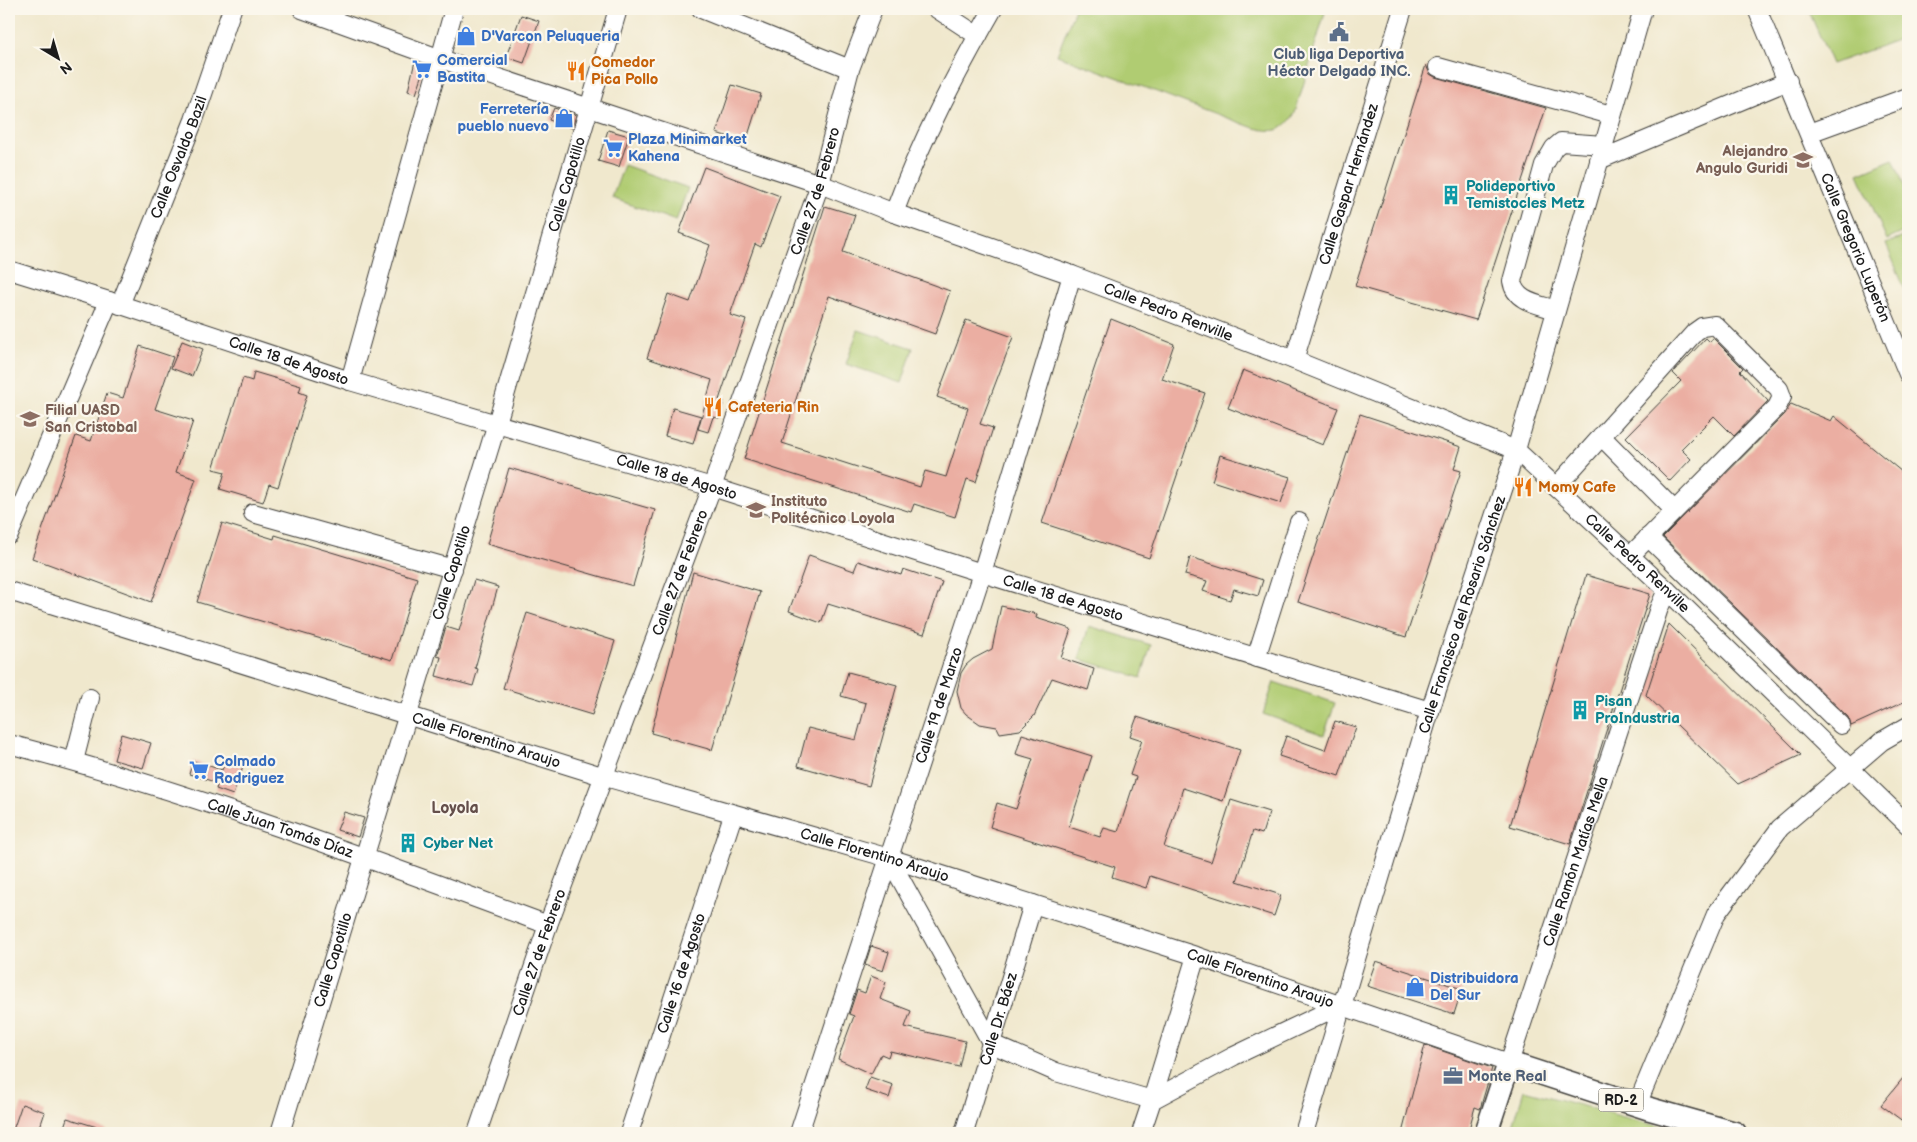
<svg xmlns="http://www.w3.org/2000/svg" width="1917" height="1142" font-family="'Balsamiq Sans',sans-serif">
	<rect width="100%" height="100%" fill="#fbf7ec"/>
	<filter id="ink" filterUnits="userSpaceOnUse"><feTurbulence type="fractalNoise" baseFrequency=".02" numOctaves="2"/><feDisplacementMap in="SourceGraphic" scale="10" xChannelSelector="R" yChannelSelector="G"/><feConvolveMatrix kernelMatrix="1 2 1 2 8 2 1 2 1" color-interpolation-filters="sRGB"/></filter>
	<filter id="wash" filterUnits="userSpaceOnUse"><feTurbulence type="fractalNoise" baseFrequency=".0096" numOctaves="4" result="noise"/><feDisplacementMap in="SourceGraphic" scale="20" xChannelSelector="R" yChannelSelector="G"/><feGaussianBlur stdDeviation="1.12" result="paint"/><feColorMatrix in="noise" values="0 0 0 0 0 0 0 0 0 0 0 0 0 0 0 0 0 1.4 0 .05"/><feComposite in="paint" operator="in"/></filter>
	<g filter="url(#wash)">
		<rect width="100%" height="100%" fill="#f0e8cd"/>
		<g fill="#b0cc72" stroke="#667447">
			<path d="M 1075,9 L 1326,9 L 1295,113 C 1283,132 1275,133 1254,128 L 1057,55 Z"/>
			<polygon points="1808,9 1908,9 1908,36 1832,64"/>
			<polygon points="1893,159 1908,194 1908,230 1887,240 1858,174"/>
			<polygon points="624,165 688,188 676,221 612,198"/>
			<polygon points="1908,235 1908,297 1886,244"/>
			<polygon points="858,330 913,348 902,383 846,364"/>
			<polygon points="1089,626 1151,645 1141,678 1079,659"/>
			<polygon points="1274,682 1335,703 1324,735 1263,714"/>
			<polygon points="1524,1090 1683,1133 1511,1133"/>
		</g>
		<g id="blocks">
			<g fill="#ebaea2">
				<polygon points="521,15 539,21 524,63 506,57"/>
				<polygon points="415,61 426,65 416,94 408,91"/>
				<polygon points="1426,65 1430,74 1435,77 1546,108 1476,320 1355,286"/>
				<polygon points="732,85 761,94 746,142 716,133"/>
				<polygon points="554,108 576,115 572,128 549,120"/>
				<polygon points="608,130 629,136 619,167 598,161"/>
				<polygon points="704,167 780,196 761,247 755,244 730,315 746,320 719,400 724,401 719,418 713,417 708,432 698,429 712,380 647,358 668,294 690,302 710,245 679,233"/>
				<polygon points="825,206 855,215 843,252 950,291 935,334 829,296 782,443 920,487 925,471 946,477 968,408 937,397 966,320 1013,337 980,424 993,428 976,482 967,479 955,517 914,504 911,512 744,459"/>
				<polygon points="1111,319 1174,344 1162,379 1205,393 1149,558 1042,523"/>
				<polygon points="1706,338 1710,342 1713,338 1743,368 1740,371 1768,401 1734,436 1714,416 1681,449 1691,459 1670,481 1626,437 1681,381 1673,373"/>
				<polygon points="182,341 203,349 192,376 171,368"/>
				<polygon points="140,346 173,357 155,409 193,421 176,472 196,479 151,602 32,558 76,436 91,441 107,393 123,398"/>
				<polygon points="1243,370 1338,408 1323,445 1228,408"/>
				<polygon points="254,372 301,386 299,392 307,395 278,487 269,484 263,502 220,489 225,472 213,469 243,378 252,381"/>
				<polygon points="1791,404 1831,421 1834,416 1908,477 1908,700 1851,726 1848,717 1663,537 1785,414"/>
				<polygon points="673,408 701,416 693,444 665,436"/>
				<polygon points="1360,414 1461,447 1454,469 1461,471 1406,637 1298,602"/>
				<polygon points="1220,455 1290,477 1281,503 1212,481"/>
				<polygon points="509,468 655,510 633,586 487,544"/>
				<polygon points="222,523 274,539 275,535 417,578 392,660 197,602"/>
				<polygon points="809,555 854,571 858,561 901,575 903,569 942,582 924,634 828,604 821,623 789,611"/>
				<polygon points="1190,557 1263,580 1258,596 1234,589 1230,600 1203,591 1207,581 1185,575"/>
				<polygon points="693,572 760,592 712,750 651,733"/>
				<polygon points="1586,575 1650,594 1570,844 1510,826"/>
				<polygon points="474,580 498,587 475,668 478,669 473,686 436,676 441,657 437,656 446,627 459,631"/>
				<polygon points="1001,606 1037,614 1036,618 1071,629 1061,658 1094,669 1088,690 1052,678 1034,716 1020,730 1000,733 997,727 980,724 966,714 961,708 957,691 961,673 966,665 973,659 992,649"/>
				<polygon points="527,613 615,641 592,715 503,688"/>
				<polygon points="1669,624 1801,755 1738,784 1646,695"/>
				<polygon points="848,672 897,685 869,786 798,766 808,728 856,740 866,703 841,696"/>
				<polygon points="1137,717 1240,750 1223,801 1183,788 1164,847 1211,862 1231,800 1269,812 1262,834 1253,831 1237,881 1281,895 1274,916 1150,876 1146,888 1112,877 1115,867 990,827 997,803 1016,809 1033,759 1016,754 1022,734 1092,756 1069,827 1100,837 1104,828 1118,832 1136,777 1130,775 1142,740 1130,736"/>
				<polygon points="1335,721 1356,727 1339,776 1279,756 1286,736 1325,750"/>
				<polygon points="121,734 151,743 143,768 114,760"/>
				<polygon points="193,761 222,770 226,761 243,767 233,795 216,789 218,783 189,774"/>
				<polygon points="344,812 364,818 358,837 337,830"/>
				<polygon points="871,946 889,952 883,971 865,965"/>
				<polygon points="1376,961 1462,989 1454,1014 1367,986"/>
				<polygon points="871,976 886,982 880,999 911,1011 905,1027 965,1041 959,1067 890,1051 888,1057 881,1054 871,1074 838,1059 854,1016 849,1014 857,990 865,993"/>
				<polygon points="1425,1045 1492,1068 1480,1109 1475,1107 1468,1133 1402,1133"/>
				<polygon points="1908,1072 1908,1125 1881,1105"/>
				<polygon points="870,1077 893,1085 889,1098 865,1090"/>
				<polygon points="22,1104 45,1112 38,1133 12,1133"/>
				<polygon points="67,1118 107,1130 107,1133 62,1133"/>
			</g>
		</g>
	</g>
	<g filter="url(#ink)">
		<use href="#blocks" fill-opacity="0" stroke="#3c3b37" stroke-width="1"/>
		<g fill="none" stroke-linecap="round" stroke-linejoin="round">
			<defs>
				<g id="minor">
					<path id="s1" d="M 302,9 L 441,59 L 820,184 L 894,213 L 1072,275 L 1294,360 L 1516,450 L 1667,590 L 1908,825"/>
					<polyline points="701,9 850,69"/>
					<polyline points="937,9 978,36"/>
					<path id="s2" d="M 1757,9 L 1908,374"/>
					<polyline points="1438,67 1611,115"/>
					<polyline points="1809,133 1908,97"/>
					<polyline points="1599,160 1788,81"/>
					<path d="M 894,213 C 920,142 956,74 993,9"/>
					<path id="s3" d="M 9,270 L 109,301 L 350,381 L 712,487 L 982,573 L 1430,711"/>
					<path id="s4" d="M 120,305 L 194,120 L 232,9"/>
					<path d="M 1556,310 C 1538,304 1515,302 1512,281 L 1544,165 L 1554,148 L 1561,142 L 1604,145"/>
					<path id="s5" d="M 1294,360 L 1403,9"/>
					<polyline points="350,381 454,9"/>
					<polyline points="1601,436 1674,510"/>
					<polyline points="1556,487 1695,332 1702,327 1715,325 1779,389 1782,397 1777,407 1630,556"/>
					<polyline points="253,513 453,569"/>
					<polyline points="9,535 109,301"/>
					<polyline points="1648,537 1841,725"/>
					<path id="s6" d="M 9,591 L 602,776 L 889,858 L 1196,956 L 1509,1063 L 1659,608 L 1667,590"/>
					<polyline points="1256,658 1299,522"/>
					<path id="s7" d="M 9,744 C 192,792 370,859 548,925"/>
					<polyline points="74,761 90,698"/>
					<polyline points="889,858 992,1044 1056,1072 1152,1100 1196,956"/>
					<polyline points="1637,1105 1716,914 1780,828 1882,741 1908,726"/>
					<path id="s8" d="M 280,1133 L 497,423 L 618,9"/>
					<path id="s9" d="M 477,1133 L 548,925 L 712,487 L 820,184 L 850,69 L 873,9"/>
					<path id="s10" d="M 629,1133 L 733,815"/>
					<path id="s11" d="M 799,1133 L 982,573 L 1072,275"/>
					<path id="s12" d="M 964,1133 L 1033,904"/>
					<polyline points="1141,1133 1152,1100 1234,1056 1341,1005"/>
					<path id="s13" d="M 1304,1133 L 1430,711 L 1516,450 L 1643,9"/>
				</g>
				<polyline id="major" points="1486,1133 1509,1063 1650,1109 1735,1133"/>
			</defs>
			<use href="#minor" stroke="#3c3b37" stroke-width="20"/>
			<use href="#major" stroke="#3c3b37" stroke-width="25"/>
			<use href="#minor" stroke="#fff" stroke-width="18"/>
			<use href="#major" stroke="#fff" stroke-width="22"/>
		</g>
	</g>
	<defs>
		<symbol id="civic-bare" viewBox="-9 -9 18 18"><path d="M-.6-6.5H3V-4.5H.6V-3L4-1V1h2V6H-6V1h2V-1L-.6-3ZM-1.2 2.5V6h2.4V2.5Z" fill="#5c6f8a" stroke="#fbf7ec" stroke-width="2.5" paint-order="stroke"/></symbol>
		<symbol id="shop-bare" viewBox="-9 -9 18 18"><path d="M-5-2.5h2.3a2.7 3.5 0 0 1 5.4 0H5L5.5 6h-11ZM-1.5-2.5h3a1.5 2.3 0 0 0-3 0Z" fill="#3f7fe0" stroke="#fbf7ec" stroke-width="2.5" paint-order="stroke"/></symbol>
		<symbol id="supermarket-bare" viewBox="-9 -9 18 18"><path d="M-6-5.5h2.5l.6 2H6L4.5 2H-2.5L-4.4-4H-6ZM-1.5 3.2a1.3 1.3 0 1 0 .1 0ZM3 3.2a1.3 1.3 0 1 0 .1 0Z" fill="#3f7fe0" stroke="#fbf7ec" stroke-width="2.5" paint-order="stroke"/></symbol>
		<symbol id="restaurant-bare" viewBox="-9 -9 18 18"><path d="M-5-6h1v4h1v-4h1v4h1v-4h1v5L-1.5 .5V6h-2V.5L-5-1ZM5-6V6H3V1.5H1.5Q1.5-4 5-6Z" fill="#e8710a" stroke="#fbf7ec" stroke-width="2.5" paint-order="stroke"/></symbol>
		<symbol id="school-bare" viewBox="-9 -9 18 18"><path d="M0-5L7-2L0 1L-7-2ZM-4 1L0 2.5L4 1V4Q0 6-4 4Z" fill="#8d6e63" stroke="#fbf7ec" stroke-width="2.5" paint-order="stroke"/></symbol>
		<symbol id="building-bare" viewBox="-9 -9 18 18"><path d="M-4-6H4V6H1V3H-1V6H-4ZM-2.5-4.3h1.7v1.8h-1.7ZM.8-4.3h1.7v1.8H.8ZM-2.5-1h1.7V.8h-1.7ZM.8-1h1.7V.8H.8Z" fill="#0f9aa8" stroke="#fbf7ec" stroke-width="2.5" paint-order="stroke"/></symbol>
		<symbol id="university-bare" viewBox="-9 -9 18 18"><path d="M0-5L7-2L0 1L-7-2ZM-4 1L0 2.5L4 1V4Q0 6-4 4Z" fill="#8d6e63" stroke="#fbf7ec" stroke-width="2.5" paint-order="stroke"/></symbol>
		<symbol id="office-bare" viewBox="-9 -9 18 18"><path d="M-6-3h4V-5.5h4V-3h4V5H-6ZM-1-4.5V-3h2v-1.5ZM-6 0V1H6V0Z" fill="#5c6f8a" stroke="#fbf7ec" stroke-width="2.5" paint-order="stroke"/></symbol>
	</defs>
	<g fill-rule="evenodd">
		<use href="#civic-bare" x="1325" y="18" width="28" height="28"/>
		<use href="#shop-bare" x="452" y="22" width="28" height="28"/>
		<use href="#supermarket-bare" x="408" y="55" width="28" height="28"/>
		<use href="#restaurant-bare" x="562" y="57" width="28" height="28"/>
		<use href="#shop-bare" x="550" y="104" width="28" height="28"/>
		<use href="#supermarket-bare" x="599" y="134" width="28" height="28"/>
		<use href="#school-bare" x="1789" y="146" width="28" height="28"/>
		<use href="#building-bare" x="1437" y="181" width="28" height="28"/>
		<use href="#restaurant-bare" x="699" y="393" width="28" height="28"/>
		<use href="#university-bare" x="16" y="405" width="28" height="28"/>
		<use href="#restaurant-bare" x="1509" y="473" width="28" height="28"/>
		<use href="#university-bare" x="742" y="496" width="28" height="28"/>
		<use href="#building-bare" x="1566" y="696" width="28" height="28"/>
		<use href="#supermarket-bare" x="185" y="756" width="28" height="28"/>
		<use href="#building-bare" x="394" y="829" width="28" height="28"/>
		<use href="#shop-bare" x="1401" y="973" width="28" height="28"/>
		<use href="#office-bare" x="1439" y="1062" width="28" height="28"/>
	</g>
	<g text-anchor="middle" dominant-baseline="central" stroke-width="4.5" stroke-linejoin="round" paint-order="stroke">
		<rect fill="#fbf7ec" stroke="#5f5e5a" stroke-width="1" x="1598.5" y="1088.5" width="45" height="23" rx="4"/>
		<g font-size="14" font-weight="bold" fill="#1c1c1c">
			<text x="1621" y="1100">RD-2</text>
		</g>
		<g font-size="15" font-weight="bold" fill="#366cbe" stroke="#fbf7ec" text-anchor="start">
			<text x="481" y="36">D'Varcon Peluqueria</text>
			<text x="437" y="60">Comercial<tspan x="437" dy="17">Bastita</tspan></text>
			<text x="549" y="109" text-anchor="end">Ferretería<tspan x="549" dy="17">pueblo nuevo</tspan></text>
			<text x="628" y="139">Plaza Minimarket<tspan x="628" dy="17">Kahena</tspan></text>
			<text x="214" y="761">Colmado<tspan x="214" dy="17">Rodriguez</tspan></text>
			<text x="1430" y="978">Distribuidora<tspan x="1430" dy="17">Del Sur</tspan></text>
		</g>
		<g font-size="15" font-weight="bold" fill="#4e5e75" stroke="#fbf7ec">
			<text x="1339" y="54">Club liga Deportiva<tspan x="1339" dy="17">Héctor Delgado INC.</tspan></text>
			<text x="1468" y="1076" text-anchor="start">Monte Real</text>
		</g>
		<g font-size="15" font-weight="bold" fill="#c56008" stroke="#fbf7ec" text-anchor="start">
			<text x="591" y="62">Comedor<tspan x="591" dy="17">Pica Pollo</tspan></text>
			<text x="728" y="407">Cafeteria Rin</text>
			<text x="1538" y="487">Momy Cafe</text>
		</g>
		<g font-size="15" font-weight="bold" fill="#785e54" stroke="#fbf7ec" text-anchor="start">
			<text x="1788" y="151" text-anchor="end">Alejandro<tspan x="1788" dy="17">Angulo Guridi</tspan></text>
			<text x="45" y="410">Filial UASD<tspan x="45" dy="17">San Cristobal</tspan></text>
			<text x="771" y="501">Instituto<tspan x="771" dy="17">Politécnico Loyola</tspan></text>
		</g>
		<g font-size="15" fill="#1c1c1c" stroke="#fbf7ec">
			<text stroke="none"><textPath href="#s4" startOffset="159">Calle Osvaldo Bazil</textPath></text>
			<text stroke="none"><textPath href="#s8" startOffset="991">Calle Capotillo</textPath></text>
			<text stroke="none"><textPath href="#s5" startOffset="184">Calle Gaspar Hernández</textPath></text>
			<text stroke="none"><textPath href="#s9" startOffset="1001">Calle 27 de Febrero</textPath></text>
			<text stroke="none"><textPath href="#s2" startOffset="258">Calle Gregorio Luperón</textPath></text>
			<text stroke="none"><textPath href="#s1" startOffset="918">Calle Pedro Renville</textPath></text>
			<text stroke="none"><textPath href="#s3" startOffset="294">Calle 18 de Agosto</textPath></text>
			<text stroke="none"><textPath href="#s3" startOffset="699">Calle 18 de Agosto</textPath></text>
			<text stroke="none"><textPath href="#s1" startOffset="1458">Calle Pedro Renville</textPath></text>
			<text stroke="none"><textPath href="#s8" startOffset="586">Calle Capotillo</textPath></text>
			<text stroke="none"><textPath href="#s9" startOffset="596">Calle 27 de Febrero</textPath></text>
			<text stroke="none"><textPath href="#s3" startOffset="1104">Calle 18 de Agosto</textPath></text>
			<text stroke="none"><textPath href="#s13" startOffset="542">Calle Francisco del Rosario Sánchez</textPath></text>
			<text stroke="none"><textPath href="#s11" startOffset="450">Calle 19 de Marzo</textPath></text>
			<text stroke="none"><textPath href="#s6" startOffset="500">Calle Florentino Araujo</textPath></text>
			<text stroke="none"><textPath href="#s7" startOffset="284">Calle Juan Tomás Díaz</textPath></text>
			<text stroke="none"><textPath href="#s6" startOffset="905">Calle Florentino Araujo</textPath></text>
			<text stroke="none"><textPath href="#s6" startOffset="1785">Calle Ramón Matías Mella</textPath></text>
			<text stroke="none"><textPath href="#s9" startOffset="191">Calle 27 de Febrero</textPath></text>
			<text stroke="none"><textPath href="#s8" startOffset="181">Calle Capotillo</textPath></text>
			<text stroke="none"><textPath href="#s10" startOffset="168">Calle 16 de Agosto</textPath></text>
			<text stroke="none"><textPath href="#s6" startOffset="1310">Calle Florentino Araujo</textPath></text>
			<text stroke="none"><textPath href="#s12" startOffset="119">Calle Dr. Báez</textPath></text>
		</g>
		<g font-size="15" font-weight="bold" fill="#0d838f" stroke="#fbf7ec" text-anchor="start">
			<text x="1466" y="186">Polideportivo<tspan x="1466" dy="17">Temistocles Metz</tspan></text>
			<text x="1595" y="701">Pisan<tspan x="1595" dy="17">ProIndustria</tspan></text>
			<text x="423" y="843">Cyber Net</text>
		</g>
		<g font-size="16" font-weight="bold" fill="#644f4b" stroke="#fbf7ec">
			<text x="455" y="808">Loyola</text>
		</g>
	</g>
	<rect width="1917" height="1142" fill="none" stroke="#fbf7ec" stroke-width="30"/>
	<g transform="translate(58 58) rotate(142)" stroke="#fbf7ec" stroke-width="4" paint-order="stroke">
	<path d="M0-4L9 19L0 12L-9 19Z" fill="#1c1c1c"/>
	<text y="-8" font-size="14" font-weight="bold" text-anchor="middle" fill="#1c1c1c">N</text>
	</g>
</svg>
